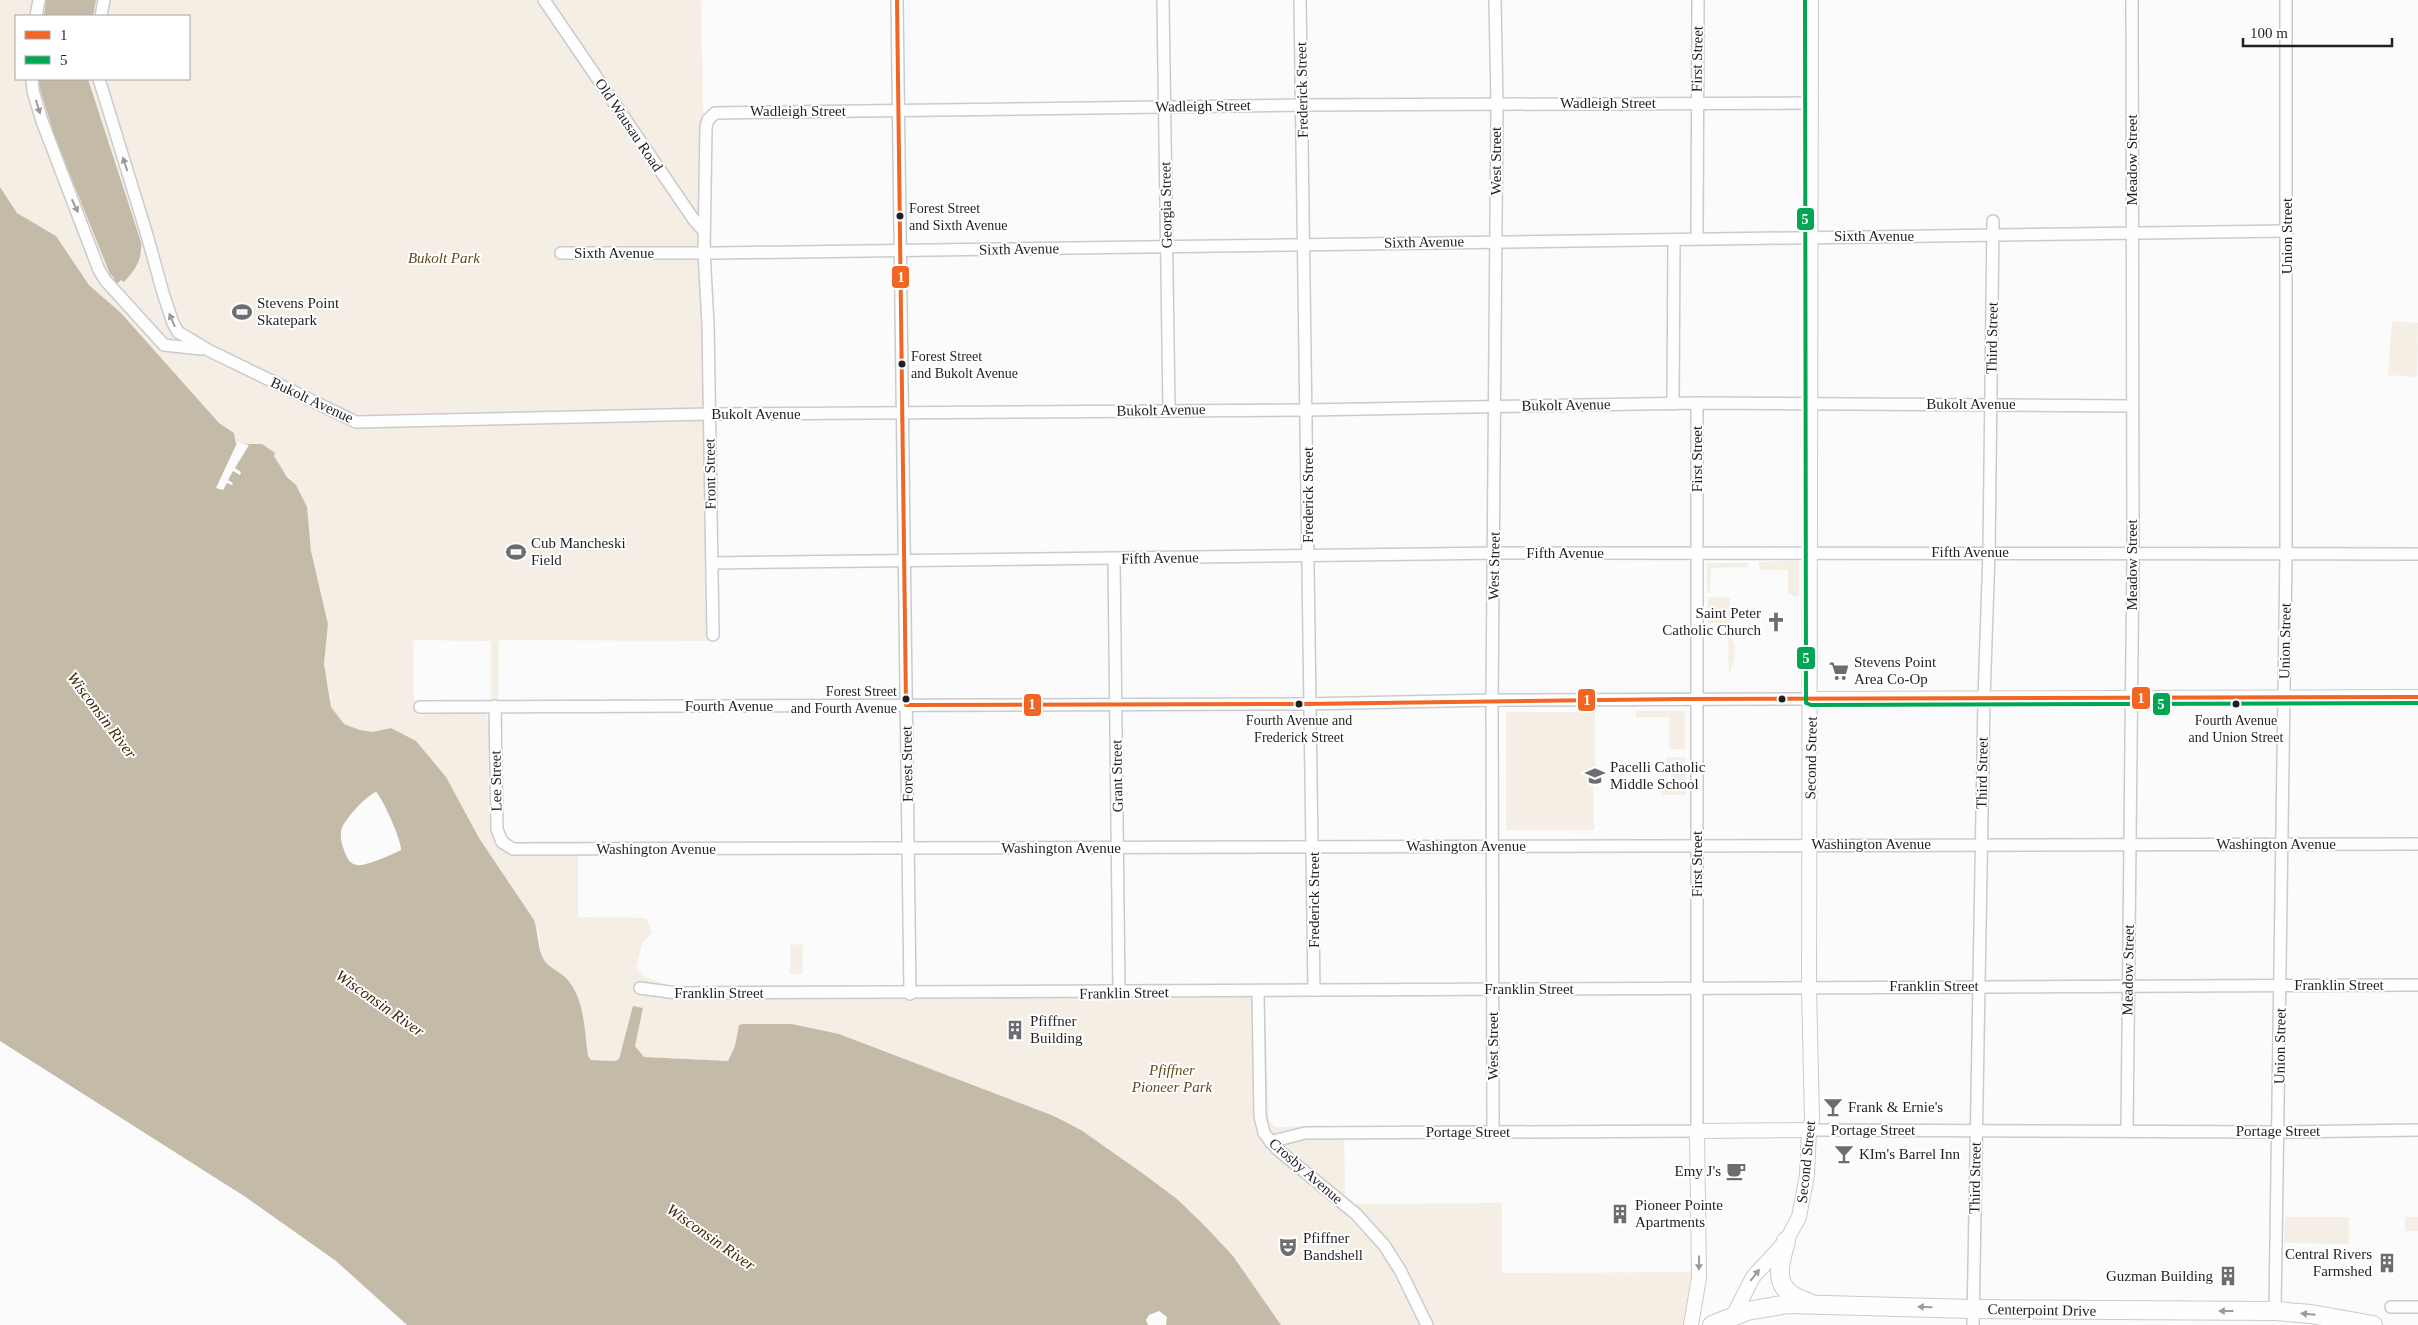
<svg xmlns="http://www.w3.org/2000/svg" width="2418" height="1325" font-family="'Times New Roman',serif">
	<rect width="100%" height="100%" fill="#fbfbfc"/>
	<g fill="#f4eee5">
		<path d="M 0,0 L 46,0 L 44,16 L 16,16 L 16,79 L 37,79 L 54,135 L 110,274 L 142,253 L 141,242 L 88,79 L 189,79 L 189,16 L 93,16 L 96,0 L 701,0 L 703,110 L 705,114 L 700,134 L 706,629 L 708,635 L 715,637 L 715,641 L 499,640 L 498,701 L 491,701 L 491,641 L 413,640 L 414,700 L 419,701 L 419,708 L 481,712 L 487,715 L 489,723 C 490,748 485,816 493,837 C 497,845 504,853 513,855 L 578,855 L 578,917 L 646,918 L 652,932 L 642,944 L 636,968 L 645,977 L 670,986 L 1264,984 L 1269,1120 L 1275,1127 L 1344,1126 L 1345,1196 L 1354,1204 L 1502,1203 L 1502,1273 L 1691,1272 L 1690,1295 L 1684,1325 L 1281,1325 L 1233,1256 L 1205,1226 L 1177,1199 L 1145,1175 L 1081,1130 L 1054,1116 L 839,1034 L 792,1024 L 743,1024 L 739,1026 L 735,1046 L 728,1061 L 644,1057 L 635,1046 L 643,1008 L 619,1059 L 615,1061 L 591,1060 L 588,1056 L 582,1009 L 541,956 L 539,934 L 534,920 L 479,838 L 446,777 L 391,728 L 372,732 L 360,730 L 344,724 L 331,707 L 324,664 L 328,624 L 311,551 L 307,507 L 296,485 L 278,465 L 272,451 L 262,444 L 236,444 L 234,433 L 219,423 L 121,313 L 89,285 L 56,236 C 46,227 32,224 21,216 C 11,209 6,198 0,187 Z"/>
		<polygon points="2392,321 2418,323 2417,377 2388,375"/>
		<polygon points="1799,561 1799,595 1795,597 1788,592 1788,570 1760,570 1758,562"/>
		<polygon points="1707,563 1747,563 1748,567 1711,568 1710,593 1707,593"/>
		<polygon points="1708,597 1730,598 1730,623 1708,623"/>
		<path d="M 1728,635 C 1740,645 1733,663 1729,675 Z"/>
		<polygon points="1636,711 1685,711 1685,749 1669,749 1669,717 1636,717"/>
		<polygon points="1506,712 1595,712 1595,766 1593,766 1594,830 1506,830"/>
		<polygon points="1667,757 1685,757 1686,795 1661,795 1661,787 1671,786 1671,771 1667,771"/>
		<polygon points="791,944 803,945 802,974 790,974"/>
		<polygon points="2285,1217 2349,1217 2349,1244 2284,1243"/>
		<rect x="2405" y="1217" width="13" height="14"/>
	</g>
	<g fill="#c4baa8" fill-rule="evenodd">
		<polygon points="46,0 96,0 93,16 44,16"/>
		<path d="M 37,79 L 88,79 L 141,242 C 143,259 135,270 124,282 L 121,280 L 116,285 L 114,283 L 114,278 L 110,274 L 54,135 Z"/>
		<path d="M 0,187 L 17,213 L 56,236 L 89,285 L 121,313 L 219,423 L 234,433 L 236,444 L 262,444 L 275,453 L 274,456 L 287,477 L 296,485 L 307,507 L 311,551 L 328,624 L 324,664 L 331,707 L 344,724 L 360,730 L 372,732 L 391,728 L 416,741 L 446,777 L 479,838 L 534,920 C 538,931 538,950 543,958 C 548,968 558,970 566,978 C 585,999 584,1028 588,1056 L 591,1060 L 615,1061 L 619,1059 L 633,1006 L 643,1008 L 635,1046 L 644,1057 L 728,1061 L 735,1046 L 739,1025 L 743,1024 L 792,1024 L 839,1034 L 1054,1116 L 1081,1130 L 1145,1175 L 1177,1199 L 1205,1226 L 1233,1256 L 1281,1325 L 1166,1325 L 1167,1317 L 1159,1311 L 1149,1315 L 1146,1320 L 1148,1325 L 407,1325 L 336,1261 L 244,1196 L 0,1041 ZM 376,792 C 382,797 402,841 401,850 C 393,854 365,867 357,865 C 351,864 348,860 346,855 C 343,848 340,840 341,832 C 341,822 367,795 376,792 Z"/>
	</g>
	<polygon fill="#fbfbfc" points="238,441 239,443 249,445 235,468 241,472 240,475 233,471 228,480 233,483 232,485 227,483 223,490 216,488"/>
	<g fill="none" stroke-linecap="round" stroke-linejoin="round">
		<defs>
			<g id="minor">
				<polyline points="544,0 694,220 704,231"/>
				<polyline points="897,0 910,994"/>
				<polyline points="1163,0 1169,410"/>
				<polyline points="1300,0 1314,990"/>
				<polyline points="36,16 39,0"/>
				<polyline points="101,16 104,0"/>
				<polyline points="32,79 33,91 42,121 99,270 105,280 164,345 201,349"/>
				<polyline points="99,79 147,235 163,293 173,323 178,332 208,350 356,422 709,414 1308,410 1697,403 2131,406"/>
				<polyline points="1697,238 1698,0"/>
				<polyline points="561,253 718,253 2287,231"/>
				<polyline points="1673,404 1674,240"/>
				<polyline points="1114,559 1119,993"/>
				<polyline points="712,563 1503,553 2418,554"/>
				<polyline points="713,635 708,324 704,252 706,127 708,120 715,113 1303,105 1812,103"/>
				<polyline points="495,706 497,829 502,842 513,849 2418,844"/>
				<polyline points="420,707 1304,704 1492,700 1811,699"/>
				<path d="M 640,988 L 677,993 C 1258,995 1838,985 2418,985"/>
				<polyline points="1258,991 1260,1116 1264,1133 1277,1149 1356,1214 1384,1245 1400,1270 1427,1325"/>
				<polyline points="1809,1130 2279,1132 2418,1130"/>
				<polyline points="1493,1131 1492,700 1497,104 1495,0"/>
				<polyline points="2127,1131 2133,553 2132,0"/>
				<polyline points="1270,1142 1305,1133 1697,1131 1697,403"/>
				<polyline points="2391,1307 2418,1307"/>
				<polyline points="2275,1311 2286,554 2286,0"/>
				<polyline points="1973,1325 1984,699 1989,552 1993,221"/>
			</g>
			<g id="tertiary">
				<polyline points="1811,699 2418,697"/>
				<polyline points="1730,1322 1753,1277 1786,1241 1799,1217 1807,1175 1809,1130 1812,1120 1809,987 1811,0"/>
				<polyline points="1691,1325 1699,1278 1697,1131 1809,1130"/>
			</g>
			<g id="primary">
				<path d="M 1786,1241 C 1778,1270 1772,1291 1808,1302"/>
				<polyline points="1712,1325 1747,1311 1788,1304 1973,1309 2275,1311 2311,1314 2373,1325"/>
			</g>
		</defs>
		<use href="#minor" stroke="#cbcacd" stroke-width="14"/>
		<use href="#tertiary" stroke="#cbcacd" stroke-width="16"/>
		<use href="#primary" stroke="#cbcacd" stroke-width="20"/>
		<use href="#minor" stroke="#fefeff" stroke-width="11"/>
		<use href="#tertiary" stroke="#fefeff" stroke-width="14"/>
		<use href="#primary" stroke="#fefeff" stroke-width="18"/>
		<defs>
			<polyline id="bus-1" points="897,0 906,705 1304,704 1684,699 2418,697"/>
			<polyline id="bus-2" points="1805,0 1806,703 1811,705 2418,703"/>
		</defs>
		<use href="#bus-1" stroke="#fff" stroke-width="8"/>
		<use href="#bus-2" stroke="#fff" stroke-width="8"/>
		<use href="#bus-1" stroke="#f26522" stroke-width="4"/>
		<use href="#bus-2" stroke="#00a651" stroke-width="4"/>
	</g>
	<defs><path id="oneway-solid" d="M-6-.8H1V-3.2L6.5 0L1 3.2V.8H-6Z" transform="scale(1.25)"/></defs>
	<g fill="#9b9a9d">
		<use href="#oneway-solid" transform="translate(38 107) rotate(73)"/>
		<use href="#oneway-solid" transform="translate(125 164) rotate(-108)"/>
		<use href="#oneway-solid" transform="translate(75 206) rotate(65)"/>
		<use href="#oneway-solid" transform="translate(172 320) rotate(-113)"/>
		<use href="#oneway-solid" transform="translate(1699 1263) rotate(91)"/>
		<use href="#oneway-solid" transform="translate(1755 1275) rotate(-52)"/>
		<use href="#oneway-solid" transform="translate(1925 1307) rotate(-178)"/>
		<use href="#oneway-solid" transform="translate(2226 1311) rotate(-180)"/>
		<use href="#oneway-solid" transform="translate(2308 1314) rotate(-175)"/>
	</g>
	<defs>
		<symbol id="stadium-bare" viewBox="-9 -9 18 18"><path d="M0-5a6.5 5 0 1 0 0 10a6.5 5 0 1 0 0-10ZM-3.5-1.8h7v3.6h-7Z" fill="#6d6c71" stroke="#fff" stroke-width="2.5" paint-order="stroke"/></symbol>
		<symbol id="church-bare" viewBox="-9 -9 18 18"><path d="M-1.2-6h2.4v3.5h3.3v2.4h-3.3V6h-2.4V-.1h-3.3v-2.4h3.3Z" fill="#6d6c71" stroke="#fff" stroke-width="2.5" paint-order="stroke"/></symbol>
		<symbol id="supermarket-bare" viewBox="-9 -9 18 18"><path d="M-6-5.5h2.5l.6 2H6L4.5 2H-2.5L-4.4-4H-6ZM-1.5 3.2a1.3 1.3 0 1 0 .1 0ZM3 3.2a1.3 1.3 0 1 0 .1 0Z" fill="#6d6c71" stroke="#fff" stroke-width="2.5" paint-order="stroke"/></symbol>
		<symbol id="school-bare" viewBox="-9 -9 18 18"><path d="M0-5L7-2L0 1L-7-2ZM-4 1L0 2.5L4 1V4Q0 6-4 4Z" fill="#6d6c71" stroke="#fff" stroke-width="2.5" paint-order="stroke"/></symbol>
		<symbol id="building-bare" viewBox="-9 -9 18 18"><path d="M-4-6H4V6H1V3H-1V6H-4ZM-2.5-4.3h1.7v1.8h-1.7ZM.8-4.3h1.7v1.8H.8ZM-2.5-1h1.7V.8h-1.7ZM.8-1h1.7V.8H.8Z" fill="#6d6c71" stroke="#fff" stroke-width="2.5" paint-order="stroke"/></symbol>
		<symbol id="bar-bare" viewBox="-9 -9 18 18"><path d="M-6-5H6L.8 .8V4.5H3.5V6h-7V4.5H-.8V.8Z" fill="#6d6c71" stroke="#fff" stroke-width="2.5" paint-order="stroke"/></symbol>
		<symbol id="cafe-bare" viewBox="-9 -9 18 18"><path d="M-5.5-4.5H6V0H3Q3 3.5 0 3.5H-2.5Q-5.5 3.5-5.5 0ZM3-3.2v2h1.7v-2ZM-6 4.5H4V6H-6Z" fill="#6d6c71" stroke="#fff" stroke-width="2.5" paint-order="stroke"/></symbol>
		<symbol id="theatre-bare" viewBox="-9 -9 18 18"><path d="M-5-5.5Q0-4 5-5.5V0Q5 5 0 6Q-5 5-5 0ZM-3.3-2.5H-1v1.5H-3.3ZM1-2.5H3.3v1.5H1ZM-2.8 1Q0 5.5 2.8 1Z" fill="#6d6c71" stroke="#fff" stroke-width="2.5" paint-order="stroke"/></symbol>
	</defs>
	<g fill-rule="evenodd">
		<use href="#stadium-bare" x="228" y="298" width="28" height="28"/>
		<use href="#stadium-bare" x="502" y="538" width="28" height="28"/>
		<use href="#church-bare" x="1762" y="608" width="28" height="28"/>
		<use href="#supermarket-bare" x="1825" y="657" width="28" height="28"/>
		<use href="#school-bare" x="1581" y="762" width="28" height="28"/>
		<use href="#building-bare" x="1001" y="1016" width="28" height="28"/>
		<use href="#bar-bare" x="1819" y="1093" width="28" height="28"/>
		<use href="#bar-bare" x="1830" y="1140" width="28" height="28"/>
		<use href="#cafe-bare" x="1722" y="1157" width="28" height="28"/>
		<use href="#building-bare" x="1606" y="1200" width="28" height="28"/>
		<use href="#theatre-bare" x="1274" y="1233" width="28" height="28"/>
		<use href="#building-bare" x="2373" y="1249" width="28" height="28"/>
		<use href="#building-bare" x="2214" y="1262" width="28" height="28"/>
	</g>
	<g fill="#211f26" stroke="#fff" stroke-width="2">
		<circle cx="900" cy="216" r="4.5"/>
		<circle cx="902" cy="364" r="4.5"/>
		<circle cx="906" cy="699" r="4.5"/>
		<circle cx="1782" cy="699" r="4.5"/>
		<circle cx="1299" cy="704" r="4.5"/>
		<circle cx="2236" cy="704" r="4.5"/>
	</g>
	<g text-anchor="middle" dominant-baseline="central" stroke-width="4" stroke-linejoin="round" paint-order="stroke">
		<g font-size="14" fill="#211f26" stroke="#fff" text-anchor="start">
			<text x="909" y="208">Forest Street<tspan x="909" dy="17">and Sixth Avenue</tspan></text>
			<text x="911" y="356">Forest Street<tspan x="911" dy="17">and Bukolt Avenue</tspan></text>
			<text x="897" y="691" text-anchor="end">Forest Street<tspan x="897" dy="17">and Fourth Avenue</tspan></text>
			<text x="1299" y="720" text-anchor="middle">Fourth Avenue and<tspan x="1299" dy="17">Frederick Street</tspan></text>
			<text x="2236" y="720" text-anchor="middle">Fourth Avenue<tspan x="2236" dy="17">and Union Street</tspan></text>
		</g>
		<g font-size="15" fill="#211f26" stroke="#fff">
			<text transform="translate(1697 59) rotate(-89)">First Street</text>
			<text transform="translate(1302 90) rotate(-91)">Frederick Street</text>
			<text x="1608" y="103">Wadleigh Street</text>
			<text transform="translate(1203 106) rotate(-1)">Wadleigh Street</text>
			<text x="798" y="111">Wadleigh Street</text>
			<text transform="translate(629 125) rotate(56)">Old Wausau Road</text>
			<text transform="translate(2132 160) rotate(-90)">Meadow Street</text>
			<text transform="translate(1496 161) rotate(-90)">West Street</text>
			<text transform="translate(1166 205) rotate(-91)">Georgia Street</text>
			<text x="1874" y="236">Sixth Avenue</text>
			<text transform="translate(2287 236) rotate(-90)">Union Street</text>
			<text transform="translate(1424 242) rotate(-1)">Sixth Avenue</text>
			<text transform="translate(1019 249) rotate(-1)">Sixth Avenue</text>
			<text x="614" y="253">Sixth Avenue</text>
			<text transform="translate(1992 338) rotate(-89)">Third Street</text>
			<text transform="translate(312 400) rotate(25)">Bukolt Avenue</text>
			<text x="1971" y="404">Bukolt Avenue</text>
			<text transform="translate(1566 405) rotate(-1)">Bukolt Avenue</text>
			<text transform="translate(1161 410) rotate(-1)">Bukolt Avenue</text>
			<text x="756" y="414">Bukolt Avenue</text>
			<text transform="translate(1697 459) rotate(-90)">First Street</text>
			<text transform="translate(710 474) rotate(-91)">Front Street</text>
			<text transform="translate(1308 495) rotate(-90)">Frederick Street</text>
			<text x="1970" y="552">Fifth Avenue</text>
			<text x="1565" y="553">Fifth Avenue</text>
			<text transform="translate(1160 558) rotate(-1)">Fifth Avenue</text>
			<text transform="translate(2132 565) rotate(-90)">Meadow Street</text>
			<text transform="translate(1494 566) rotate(-89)">West Street</text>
			<text transform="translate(2285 641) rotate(-89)">Union Street</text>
			<text x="729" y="706">Fourth Avenue</text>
			<text transform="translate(1811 758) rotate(-89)">Second Street</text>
			<text transform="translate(907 764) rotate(-91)">Forest Street</text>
			<text transform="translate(1982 773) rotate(-89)">Third Street</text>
			<text transform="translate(1117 776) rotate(-91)">Grant Street</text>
			<text transform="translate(496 781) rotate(-91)">Lee Street</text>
			<text x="1871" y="844">Washington Avenue</text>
			<text x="2276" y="844">Washington Avenue</text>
			<text x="1466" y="846">Washington Avenue</text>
			<text x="1061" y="848">Washington Avenue</text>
			<text x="656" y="849">Washington Avenue</text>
			<text transform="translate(1697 864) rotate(-90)">First Street</text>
			<text transform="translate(1314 900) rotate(-90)">Frederick Street</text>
			<text transform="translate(2128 970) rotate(-89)">Meadow Street</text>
			<text x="2339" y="985">Franklin Street</text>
			<text x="1934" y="986">Franklin Street</text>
			<text x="1529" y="989">Franklin Street</text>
			<text x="719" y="993">Franklin Street</text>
			<text transform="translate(1124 993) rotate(-1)">Franklin Street</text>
			<text transform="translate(1493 1046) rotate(-90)">West Street</text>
			<text transform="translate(2280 1046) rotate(-89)">Union Street</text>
			<text x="1873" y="1130">Portage Street</text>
			<text x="2278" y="1131">Portage Street</text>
			<text x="1468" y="1132">Portage Street</text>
			<text transform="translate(1806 1162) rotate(-84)">Second Street</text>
			<text transform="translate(1306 1171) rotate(41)">Crosby Avenue</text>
			<text transform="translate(1975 1178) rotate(-89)">Third Street</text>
			<text transform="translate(2042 1310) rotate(1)">Centerpoint Drive</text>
		</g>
		<g font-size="15" font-style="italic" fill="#60481a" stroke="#fff">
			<text x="444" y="258">Bukolt Park</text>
			<text x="1172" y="1070">Pfiffner<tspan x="1172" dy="17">Pioneer Park</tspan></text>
		</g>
		<g font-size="15" fill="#211f26" stroke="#fff" text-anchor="start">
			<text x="257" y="303">Stevens Point<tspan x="257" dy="17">Skatepark</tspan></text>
			<text x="531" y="543">Cub Mancheski<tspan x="531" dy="17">Field</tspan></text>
			<text x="1761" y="613" text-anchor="end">Saint Peter<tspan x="1761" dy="17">Catholic Church</tspan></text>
			<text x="1854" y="662">Stevens Point<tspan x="1854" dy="17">Area Co-Op</tspan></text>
			<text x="1610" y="767">Pacelli Catholic<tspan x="1610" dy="17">Middle School</tspan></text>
			<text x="1030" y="1021">Pfiffner<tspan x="1030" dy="17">Building</tspan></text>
			<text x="1848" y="1107">Frank &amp; Ernie's</text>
			<text x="1859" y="1154">KIm's Barrel Inn</text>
			<text x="1721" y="1171" text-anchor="end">Emy J's</text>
			<text x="1635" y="1205">Pioneer Pointe<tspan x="1635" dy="17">Apartments</tspan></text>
			<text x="1303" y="1238">Pfiffner<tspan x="1303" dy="17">Bandshell</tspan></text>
			<text x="2372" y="1254" text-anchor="end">Central Rivers<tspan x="2372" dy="17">Farmshed</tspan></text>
			<text x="2213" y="1276" text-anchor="end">Guzman Building</text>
		</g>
		<g font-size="16" font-style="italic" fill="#3a2904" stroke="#fff">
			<text transform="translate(102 715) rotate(53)">Wisconsin River</text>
			<text transform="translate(380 1003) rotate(35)">Wisconsin River</text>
			<text transform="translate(711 1237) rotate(35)">Wisconsin River</text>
		</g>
	</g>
	<g stroke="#fff" stroke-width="2">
		<rect x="1796" y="207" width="19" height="24" rx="5" fill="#00a651"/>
		<rect x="891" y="265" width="19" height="24" rx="5" fill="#f26522"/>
		<rect x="1796" y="646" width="20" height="24" rx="5" fill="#00a651"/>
		<rect x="2131" y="686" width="20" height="24" rx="5" fill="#f26522"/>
		<rect x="1577" y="688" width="19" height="24" rx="5" fill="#f26522"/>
		<rect x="2152" y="692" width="19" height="24" rx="5" fill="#00a651"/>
		<rect x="1023" y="693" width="19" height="24" rx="5" fill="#f26522"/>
	</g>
	<g font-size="14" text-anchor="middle" font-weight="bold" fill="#fff">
		<text x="1805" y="224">5</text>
		<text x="901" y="282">1</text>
		<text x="1806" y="663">5</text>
		<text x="2141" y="703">1</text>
		<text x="1587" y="705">1</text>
		<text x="2161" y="709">5</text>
		<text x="1032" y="709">1</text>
	</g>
	<rect x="15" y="15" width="175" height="65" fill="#ffffff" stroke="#a6a5a8"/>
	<rect x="25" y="31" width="25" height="8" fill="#f26522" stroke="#a6a5a8"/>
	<text x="60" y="40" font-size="15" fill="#211f26">1</text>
	<rect x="25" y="56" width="25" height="8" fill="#00a651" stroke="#a6a5a8"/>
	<text x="60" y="65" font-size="15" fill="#211f26">5</text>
	<path d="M2243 38v8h149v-8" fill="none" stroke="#211f26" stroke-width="2.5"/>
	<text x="2250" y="38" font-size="15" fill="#211f26" stroke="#ffffff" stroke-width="4" paint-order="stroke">100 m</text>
</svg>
